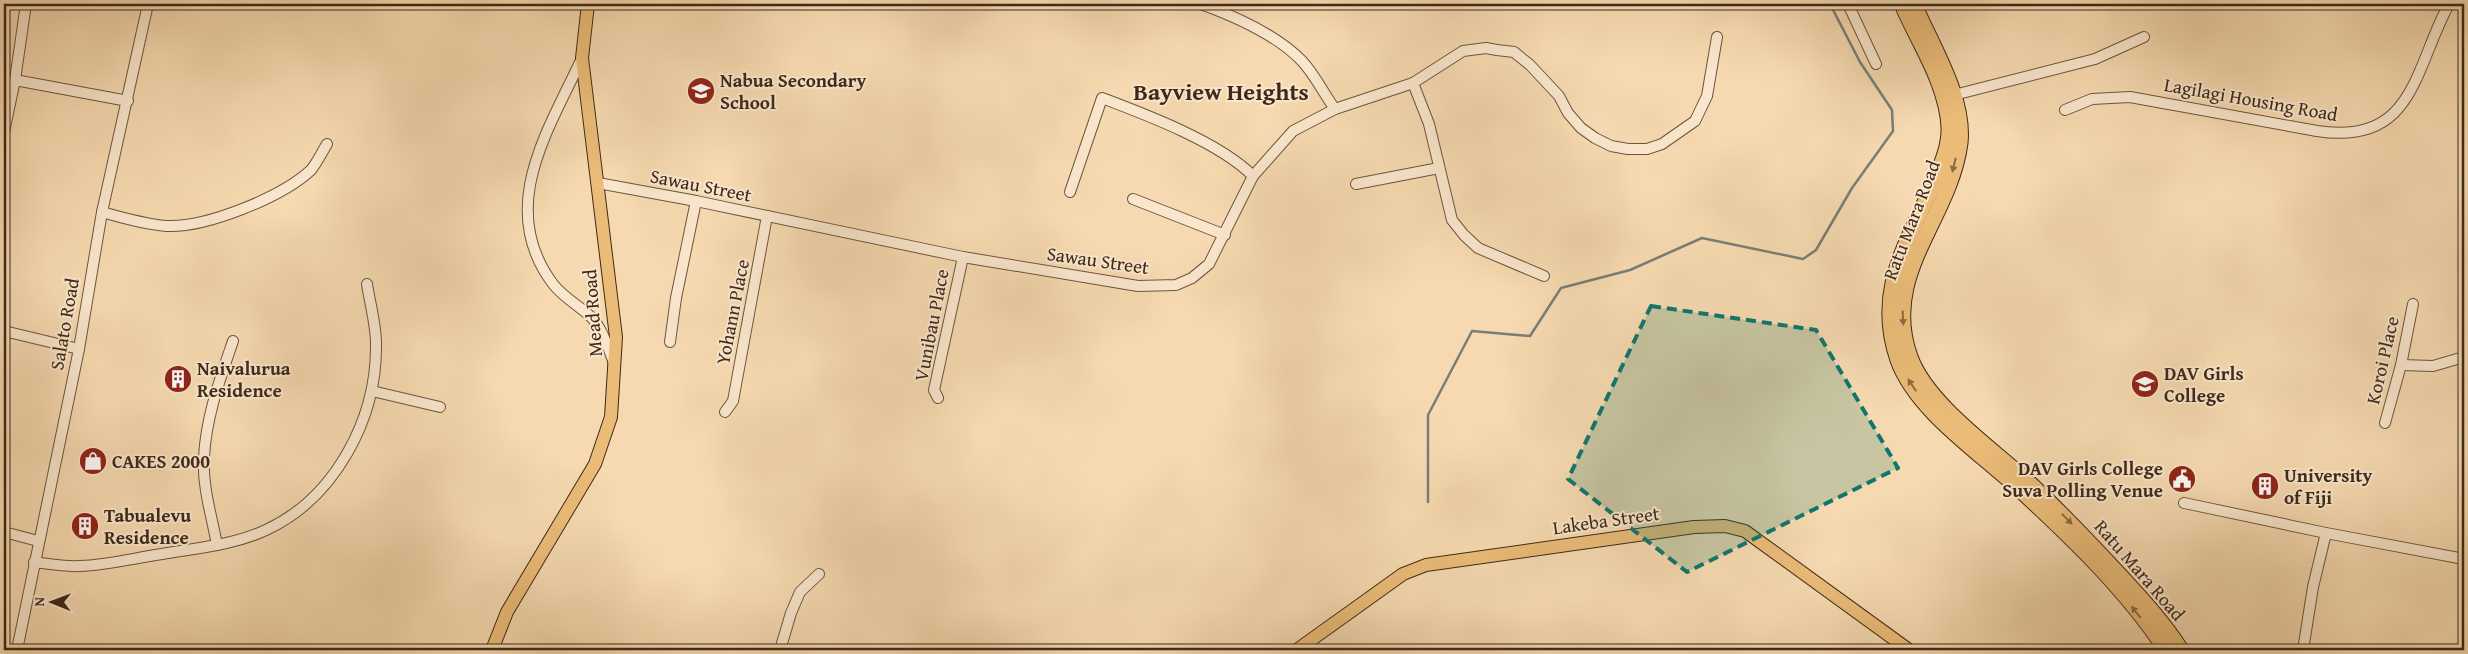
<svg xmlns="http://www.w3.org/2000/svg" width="2468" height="654" font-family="'Gentium Book Plus',serif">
	<rect width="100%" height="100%" fill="#f6d9b0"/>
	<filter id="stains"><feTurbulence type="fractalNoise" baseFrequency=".004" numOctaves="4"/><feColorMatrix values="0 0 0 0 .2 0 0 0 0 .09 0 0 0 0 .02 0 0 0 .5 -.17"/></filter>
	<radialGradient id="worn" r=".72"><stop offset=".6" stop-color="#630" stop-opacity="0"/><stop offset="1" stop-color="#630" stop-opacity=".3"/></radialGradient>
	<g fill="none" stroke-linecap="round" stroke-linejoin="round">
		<polyline stroke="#797e77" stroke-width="2.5" points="1428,502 1428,415 1472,331 1530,336 1561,288 1630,270 1702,238 1803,259 1816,250 1852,188 1893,131 1892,110 1860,62 1830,4"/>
		<defs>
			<g id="minor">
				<path d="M 1201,4 C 1234,16 1277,35 1302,61 C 1315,75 1324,94 1335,109"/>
				<polyline points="1848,4 1876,64"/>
				<path d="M 582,58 C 548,131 496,208 553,284 C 563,297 578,305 590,316 C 602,327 608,348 614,363"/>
				<polyline points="15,80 128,101"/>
				<polyline points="1413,83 1429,124 1452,220 1464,235 1478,248 1544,276"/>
				<polyline points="1954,95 2095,59 2144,37"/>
				<path d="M 2065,110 L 2092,99 L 2130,97 L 2317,131 C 2415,146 2414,68 2449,4"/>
				<polyline points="4,132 15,80 26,4"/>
				<polyline points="598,183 696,201 963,257 1138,286 1176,285 1192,278 1209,264 1253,176 1293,131 1335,109 1413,83 1463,51 1486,48 1497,50 1514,52 1530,65 1559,96 1568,113 1581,128 1595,138 1611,146 1628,149 1647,149 1662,144 1695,121 1707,96 1717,37"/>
				<polyline points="1356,184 1439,168"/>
				<path d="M 1070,192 L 1102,98 C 1147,115 1219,142 1253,176"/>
				<polyline points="1133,199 1225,235"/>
				<path d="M 102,212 C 123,218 144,224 166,226 C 206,228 282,197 311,170 C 317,163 322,152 327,144"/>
				<polyline points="4,331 79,349"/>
				<polyline points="670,342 676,298 696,201"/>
				<polyline points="2401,365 2433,366 2464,357"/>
				<polyline points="372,391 440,407"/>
				<polyline points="938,398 934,390 963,257"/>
				<polyline points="725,412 733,401 767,216"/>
				<polyline points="2385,423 2401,365 2413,304"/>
				<polyline points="2184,503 2326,533 2464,559"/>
				<polyline points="4,532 38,541"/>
				<path d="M 217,545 C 212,517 202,486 204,457 C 206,417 220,379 233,341"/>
				<path d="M 34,562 C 49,564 65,567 80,566 C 107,565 135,558 162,554 C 197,548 234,545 266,530 C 335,498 377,419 376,344 C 376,324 370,304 367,284"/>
				<polyline points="17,650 79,349 102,212 148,4"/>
				<polyline points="780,650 791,613 800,592 819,574"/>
				<polyline points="2303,650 2313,587 2326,533"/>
			</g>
			<g id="major">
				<polyline points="492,650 507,612 595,464 611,417 616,337 582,58 588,4"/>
				<polyline points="1297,650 1403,574 1426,565 1694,527 1725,526 1745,531 1909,650"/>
			</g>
			<g id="highway">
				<path d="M 1902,4 C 1918,42 1947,84 1949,127 C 1950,146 1941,165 1934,183 C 1907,244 1874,291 1898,360 C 1916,410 1978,451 2017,487 C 2070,536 2126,589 2166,650"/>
				<path d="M 1914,4 C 1931,45 1965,97 1960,143 C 1950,220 1880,274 1910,357 C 1926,402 1988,446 2024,478 C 2056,507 2085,538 2114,569 C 2138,595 2162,620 2181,650"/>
			</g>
		</defs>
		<use href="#minor" stroke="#6c553f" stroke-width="12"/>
		<use href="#major" stroke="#3e2919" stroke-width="14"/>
		<use href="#highway" stroke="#3e2919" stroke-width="17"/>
		<use href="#minor" stroke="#f9e6cc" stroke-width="10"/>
		<use href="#major" stroke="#ebbc78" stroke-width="12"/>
		<use href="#highway" stroke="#ebbc78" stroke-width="15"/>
	</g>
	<defs><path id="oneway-solid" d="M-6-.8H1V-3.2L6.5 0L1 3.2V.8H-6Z" transform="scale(1.25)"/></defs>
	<g fill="#8c6b44">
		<use href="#oneway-solid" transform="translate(1954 165) rotate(104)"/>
		<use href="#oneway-solid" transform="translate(1903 318) rotate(87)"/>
		<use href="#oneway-solid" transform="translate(1912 385) rotate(-124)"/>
		<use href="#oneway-solid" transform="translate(2067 519) rotate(45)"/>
		<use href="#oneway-solid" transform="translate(2136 612) rotate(-129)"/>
	</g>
	<path fill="#0f766e" fill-opacity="0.2" stroke="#0f766e" stroke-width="4" stroke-dasharray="10 6" stroke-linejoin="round" d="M 1651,306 L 1816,330 L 1898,468 L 1687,572 L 1568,479 Z"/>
	<defs>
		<symbol id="school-disc" viewBox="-11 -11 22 22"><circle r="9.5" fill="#8f2418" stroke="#f9e6cc"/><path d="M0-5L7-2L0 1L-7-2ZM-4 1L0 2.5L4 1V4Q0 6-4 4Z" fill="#fff"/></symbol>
		<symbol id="building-disc" viewBox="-11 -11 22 22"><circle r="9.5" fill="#8f2418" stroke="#f9e6cc"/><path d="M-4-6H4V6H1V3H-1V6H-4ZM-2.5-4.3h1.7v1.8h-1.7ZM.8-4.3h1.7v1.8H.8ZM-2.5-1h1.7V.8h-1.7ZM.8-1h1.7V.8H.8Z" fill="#fff"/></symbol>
		<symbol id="university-disc" viewBox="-11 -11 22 22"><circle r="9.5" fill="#8f2418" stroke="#f9e6cc"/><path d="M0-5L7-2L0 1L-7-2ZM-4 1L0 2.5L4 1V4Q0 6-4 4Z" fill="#fff"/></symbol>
		<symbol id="shop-disc" viewBox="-11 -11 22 22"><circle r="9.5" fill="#8f2418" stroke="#f9e6cc"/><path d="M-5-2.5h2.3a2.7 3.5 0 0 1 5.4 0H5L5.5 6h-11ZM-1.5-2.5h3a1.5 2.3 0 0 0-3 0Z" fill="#fff"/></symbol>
		<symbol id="civic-disc" viewBox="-11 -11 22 22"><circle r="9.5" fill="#8f2418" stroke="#f9e6cc"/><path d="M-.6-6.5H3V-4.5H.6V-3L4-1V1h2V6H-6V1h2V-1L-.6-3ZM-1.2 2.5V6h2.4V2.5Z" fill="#fff"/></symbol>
	</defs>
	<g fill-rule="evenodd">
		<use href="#school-disc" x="685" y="75" width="32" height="32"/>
		<use href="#building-disc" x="162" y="363" width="32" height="32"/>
		<use href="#university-disc" x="2129" y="368" width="32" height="32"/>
		<use href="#shop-disc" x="77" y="445" width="32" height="32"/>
		<use href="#civic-disc" x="2166" y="463" width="32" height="32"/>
		<use href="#building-disc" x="2249" y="470" width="32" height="32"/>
		<use href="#building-disc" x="69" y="510" width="32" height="32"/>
	</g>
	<g text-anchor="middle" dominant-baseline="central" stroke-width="4" stroke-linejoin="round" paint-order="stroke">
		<g font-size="19" font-weight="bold" fill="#3e2919" stroke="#f9e6cc" text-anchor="start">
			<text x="720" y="80">Nabua Secondary<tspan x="720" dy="22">School</tspan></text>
			<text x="197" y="368">Naivalurua<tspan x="197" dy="22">Residence</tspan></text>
			<text x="2164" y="373">DAV Girls<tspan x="2164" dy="22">College</tspan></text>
			<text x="112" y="461">CAKES 2000</text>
			<text x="2163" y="468" text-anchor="end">DAV Girls College<tspan x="2163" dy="22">Suva Polling Venue</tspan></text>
			<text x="2284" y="475">University<tspan x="2284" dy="22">of Fiji</tspan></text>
			<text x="104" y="515">Tabualevu<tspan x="104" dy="22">Residence</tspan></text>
		</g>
		<g font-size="19" fill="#3e2919" stroke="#f9e6cc">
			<text transform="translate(2251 99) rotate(10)">Lagilagi Housing Road</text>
			<text transform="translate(701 185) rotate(11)">Sawau Street</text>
			<text transform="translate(1911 220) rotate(-69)">Ratu Mara Road</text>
			<text transform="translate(1098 260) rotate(8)">Sawau Street</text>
			<text transform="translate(732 312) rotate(-79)">Yohann Place</text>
			<text transform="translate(592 313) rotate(-94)">Mead Road</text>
			<text transform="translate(64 324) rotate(-80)">Salato Road</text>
			<text transform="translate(931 325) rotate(-79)">Vunibau Place</text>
			<text transform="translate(2382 360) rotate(-77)">Koroi Place</text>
			<text transform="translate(1606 520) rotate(-8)">Lakeba Street</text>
			<text transform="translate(2140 570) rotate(49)">Ratu Mara Road</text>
		</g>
		<g font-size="24" font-weight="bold" fill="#3e2919" stroke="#f9e6cc">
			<text x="1221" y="91">Bayview Heights</text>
		</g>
	</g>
	<rect width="2468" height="654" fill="none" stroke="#f6d9b0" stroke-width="20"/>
	<rect x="5" y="5" width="2458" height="644" fill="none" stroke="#3e2919" stroke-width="2.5"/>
	<rect x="10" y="10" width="2448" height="634" fill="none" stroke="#3e2919"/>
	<g transform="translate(52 602) rotate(271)" stroke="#f9e6cc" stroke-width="4" paint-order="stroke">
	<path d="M0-4L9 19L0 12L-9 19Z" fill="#3e2919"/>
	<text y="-8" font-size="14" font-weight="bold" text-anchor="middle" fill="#3e2919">N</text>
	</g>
	<rect width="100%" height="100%" filter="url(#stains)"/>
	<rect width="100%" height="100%" fill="url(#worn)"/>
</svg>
